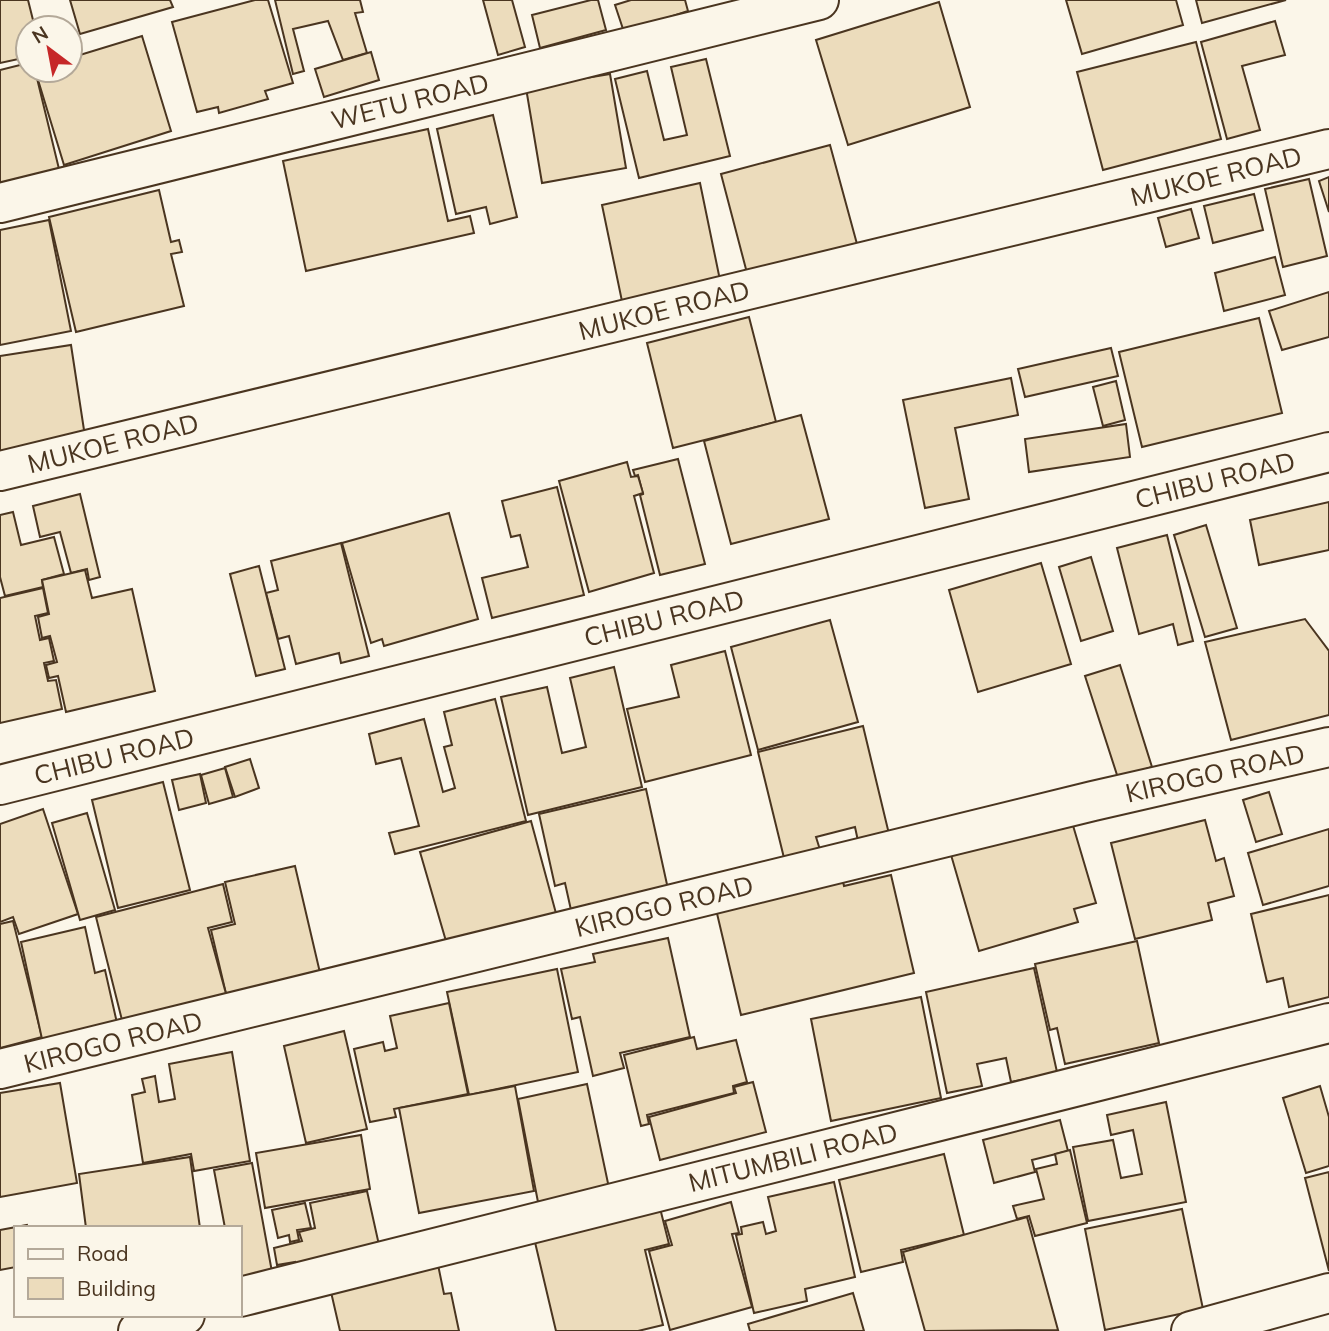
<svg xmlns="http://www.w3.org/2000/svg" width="1329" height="1331" font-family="Mulish,sans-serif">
	<rect width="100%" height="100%" fill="#fbf6e9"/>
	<g fill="#ecdcbc" stroke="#4a3520" stroke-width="2">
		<polygon points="0,0 28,0 35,28 28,28 28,57 0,63"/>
		<polygon points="70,0 170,0 173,7 80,34"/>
		<polygon points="255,0 268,0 293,83 265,91 268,99 219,113 218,107 197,112 172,22"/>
		<polygon points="275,0 360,0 363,12 355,13 367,53 343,60 328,21 293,29 304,71 293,74"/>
		<polygon points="483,0 512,0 525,47 498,55"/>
		<polygon points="591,0 598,0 606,30 540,48 532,15"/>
		<polygon points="631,0 685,0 688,11 624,32 615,5"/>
		<polygon points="1066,0 1176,0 1183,25 1082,54"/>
		<polygon points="1196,0 1286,0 1202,23"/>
		<polygon points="939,2 970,107 848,145 816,40"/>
		<polygon points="1275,21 1285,55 1242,66 1260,130 1227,139 1201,42"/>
		<polygon points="142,36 171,131 64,165 35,70 70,70 70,58"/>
		<polygon points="1196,42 1221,139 1103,170 1077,72"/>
		<polygon points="371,52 379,80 324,97 315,69"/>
		<polygon points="706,59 730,156 639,178 615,79 647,71 664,140 687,135 671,67"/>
		<polygon points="28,63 28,70 35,70 59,169 0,184 0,70"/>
		<polygon points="610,74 626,168 542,183 526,88"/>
		<polygon points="493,115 517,217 490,224 486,207 456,214 437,129"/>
		<polygon points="428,129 448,221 470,216 474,233 306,271 283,161"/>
		<polygon points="830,145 857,244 747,273 721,174"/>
		<polygon points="1329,177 1329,212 1319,181"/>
		<polygon points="1309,179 1327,256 1283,267 1265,189"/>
		<polygon points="700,183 721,285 623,306 602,205"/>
		<polygon points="159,190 171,242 179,240 182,252 171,254 184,306 76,332 49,217"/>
		<polygon points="1254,194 1263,230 1213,243 1204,206"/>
		<polygon points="1191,209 1199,238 1166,247 1158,218"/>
		<polygon points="49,220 71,331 0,345 0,230"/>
		<polygon points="1275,257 1285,295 1224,311 1215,273"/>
		<polygon points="1329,292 1329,337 1282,350 1269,311"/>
		<polygon points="749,317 776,422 673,448 647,343"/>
		<polygon points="1259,318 1282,413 1142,447 1119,352"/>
		<polygon points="71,345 86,443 0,456 0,356"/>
		<polygon points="1111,348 1118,376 1025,397 1018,369"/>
		<polygon points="1011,378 1018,415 955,428 969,499 925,508 903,400"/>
		<polygon points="1116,381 1125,420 1103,426 1093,387"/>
		<polygon points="801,415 829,519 731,544 704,441"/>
		<polygon points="1126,424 1130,457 1029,472 1025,439"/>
		<polygon points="678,459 705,564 660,575 640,495 643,494 638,475 635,476 633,470"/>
		<polygon points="627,462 631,477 638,476 643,493 634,496 654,573 589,592 559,481"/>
		<polygon points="557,487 584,595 492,618 482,578 528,567 520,535 511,537 502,501"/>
		<polygon points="80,494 100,577 89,580 87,569 71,573 60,532 40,537 33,506"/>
		<polygon points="1329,502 1329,550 1259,565 1250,520"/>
		<polygon points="13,512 21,545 54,537 64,574 42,580 43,587 5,596 0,577 0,515"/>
		<polygon points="449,513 478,619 384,646 382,639 371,643 342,543"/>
		<polygon points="1206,525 1237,628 1205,637 1174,535"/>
		<polygon points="1167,535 1193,641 1178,645 1173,624 1139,634 1117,548"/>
		<polygon points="341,543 369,656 341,663 339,653 296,664 289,636 278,639 266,593 278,590 271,561"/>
		<polygon points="1091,557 1113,631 1081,641 1059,567"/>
		<polygon points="1041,563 1071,664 978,692 949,590"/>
		<polygon points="259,566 285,669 256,676 230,574"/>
		<polygon points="85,570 92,598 132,589 155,691 66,712 58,676 49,678 46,665 57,662 50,636 42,638 38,617 49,614 42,580"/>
		<polygon points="43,588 48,613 35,616 40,640 49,638 54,661 44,663 48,681 56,680 62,709 0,723 0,598"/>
		<polygon points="1305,619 1329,651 1329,715 1231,740 1205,642"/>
		<polygon points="830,620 858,722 758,750 731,647"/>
		<polygon points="725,651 751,755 645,782 627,709 679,697 671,665"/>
		<polygon points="1120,665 1152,767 1118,778 1085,676"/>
		<polygon points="614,667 642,787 528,815 501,697 547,687 562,753 586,747 570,678"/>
		<polygon points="495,699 526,821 395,854 389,833 419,826 401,758 376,764 369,734 424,719 443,792 455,788 444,747 452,745 444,712"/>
		<polygon points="863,726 889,834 858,841 855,827 816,837 821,853 785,862 758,752"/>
		<polygon points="250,759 259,788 235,797 225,767"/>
		<polygon points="225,768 233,797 209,804 201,775"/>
		<polygon points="200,774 206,803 179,810 172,780"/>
		<polygon points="163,782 190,890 118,908 92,800"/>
		<polygon points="646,789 668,889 571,910 565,883 555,886 539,814"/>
		<polygon points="1269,792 1282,834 1256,842 1243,800"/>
		<polygon points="43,809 78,914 19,934 13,917 0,922 0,824"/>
		<polygon points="1069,812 1096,903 1074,909 1078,922 979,951 949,848"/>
		<polygon points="87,813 115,910 80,920 52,823"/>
		<polygon points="1205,820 1216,861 1224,858 1234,896 1208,903 1212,920 1135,939 1111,843"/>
		<polygon points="531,821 557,917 448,948 420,852"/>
		<polygon points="1329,829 1329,886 1263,905 1248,853"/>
		<polygon points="295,866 321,977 227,998 211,930 235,924 225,882"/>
		<polygon points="841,874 844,886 891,875 914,973 741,1015 715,905"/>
		<polygon points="223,884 232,922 208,928 228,1001 124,1028 96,917"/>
		<polygon points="1329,895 1329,997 1289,1007 1283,978 1267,982 1251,914"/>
		<polygon points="13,921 42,1037 0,1048 0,924"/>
		<polygon points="85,927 95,973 105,970 117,1023 42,1039 21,942"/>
		<polygon points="668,938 690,1037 620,1053 624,1068 593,1076 580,1017 572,1019 561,969 595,962 593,954"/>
		<polygon points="1137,941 1159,1043 1065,1064 1057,1028 1050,1030 1035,964"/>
		<polygon points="1034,968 1057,1072 1011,1082 1006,1058 977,1064 982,1086 947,1093 926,992"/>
		<polygon points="557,969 578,1072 469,1095 447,992"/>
		<polygon points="921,997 941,1098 831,1121 811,1019"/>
		<polygon points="449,1003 468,1094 394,1109 396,1117 370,1122 354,1049 383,1042 385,1051 397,1048 390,1016"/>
		<polygon points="344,1031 367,1129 306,1143 284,1046"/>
		<polygon points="694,1037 697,1049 736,1040 747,1082 733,1086 734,1093 647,1115 649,1124 641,1126 624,1055"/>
		<polygon points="232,1052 250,1161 194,1171 191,1154 143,1163 132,1095 145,1092 142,1079 155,1076 159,1102 175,1099 169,1064"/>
		<polygon points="753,1082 766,1132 660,1160 649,1117 736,1093 734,1087"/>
		<polygon points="60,1083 77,1183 0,1197 0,1093"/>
		<polygon points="587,1084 609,1188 538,1202 518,1099"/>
		<polygon points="515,1086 534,1191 419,1213 399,1108"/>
		<polygon points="1320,1086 1329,1117 1329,1166 1306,1173 1283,1098"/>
		<polygon points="1166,1102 1186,1202 1088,1221 1073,1147 1113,1140 1121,1178 1142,1174 1133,1130 1111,1135 1107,1115"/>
		<polygon points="1060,1120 1068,1151 1032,1160 1035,1172 994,1183 983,1140"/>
		<polygon points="361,1135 370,1189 265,1208 256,1153"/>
		<polygon points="1070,1150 1087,1223 1035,1236 1029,1216 1017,1219 1013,1206 1044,1199 1036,1169 1057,1164 1055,1154"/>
		<polygon points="944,1154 964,1235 901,1250 903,1262 861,1272 839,1180"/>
		<polygon points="190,1157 200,1228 86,1228 79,1174"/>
		<polygon points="252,1163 272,1272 240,1278 240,1228 225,1228 214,1170"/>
		<polygon points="1329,1172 1329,1271 1305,1178"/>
		<polygon points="834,1182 855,1277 805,1289 807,1301 754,1313 736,1235 742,1234 741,1227 763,1222 766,1234 776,1231 768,1197"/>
		<polygon points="367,1191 379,1245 295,1265 295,1262 277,1265 274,1248 302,1241 299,1232 315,1228 310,1203"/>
		<polygon points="731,1202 739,1233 732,1234 752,1307 670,1330 649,1251 672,1245 665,1221"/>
		<polygon points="305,1203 311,1228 297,1230 299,1240 290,1242 289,1235 278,1238 272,1210"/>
		<polygon points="660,1208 669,1244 645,1250 663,1325 638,1331 556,1331 534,1238"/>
		<polygon points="1182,1209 1203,1309 1105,1330 1085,1229"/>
		<polygon points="1027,1217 1058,1330 925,1331 903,1252"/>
		<polygon points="27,1225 28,1228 16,1228 16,1267 0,1270 0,1230"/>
		<polygon points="436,1255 444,1294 451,1293 459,1331 340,1331 328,1279"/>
		<polygon points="853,1293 864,1331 750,1331 748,1324"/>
	</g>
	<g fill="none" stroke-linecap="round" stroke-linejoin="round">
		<defs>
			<g id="minor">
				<polyline points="0,203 819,0"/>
				<polyline points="0,471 1329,149"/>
				<polyline points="0,785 1329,452"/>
				<polyline points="0,1069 1093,801 1329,747"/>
				<polyline points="240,1297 1329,1023"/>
				<polyline points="138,1331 185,1315"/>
				<polyline points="1191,1331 1329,1293"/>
			</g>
		</defs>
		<use href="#minor" stroke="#4a3520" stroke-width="42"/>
		<use href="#minor" stroke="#fbf6e9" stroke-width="38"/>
	</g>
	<g text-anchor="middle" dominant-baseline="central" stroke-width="5" stroke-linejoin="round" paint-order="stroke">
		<g font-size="26" fill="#4a3520" stroke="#fbf6e9">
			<text transform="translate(410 101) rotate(-14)">WETU ROAD</text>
			<text transform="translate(1216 176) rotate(-14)">MUKOE ROAD</text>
			<text transform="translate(664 310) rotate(-14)">MUKOE ROAD</text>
			<text transform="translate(113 443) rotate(-14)">MUKOE ROAD</text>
			<text transform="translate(1215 480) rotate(-14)">CHIBU ROAD</text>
			<text transform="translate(664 618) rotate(-14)">CHIBU ROAD</text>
			<text transform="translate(114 756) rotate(-14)">CHIBU ROAD</text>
			<text transform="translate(1215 773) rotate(-13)">KIROGO ROAD</text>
			<text transform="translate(664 906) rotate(-14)">KIROGO ROAD</text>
			<text transform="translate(113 1042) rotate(-14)">KIROGO ROAD</text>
			<text transform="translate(793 1157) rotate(-14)">MITUMBILI ROAD</text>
		</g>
	</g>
	<rect x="14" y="1226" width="228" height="91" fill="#fbf6e9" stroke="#b4a999" stroke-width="2"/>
	<rect x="28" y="1249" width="35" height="10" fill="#fbf6e9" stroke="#b4a999" stroke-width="2"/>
	<text x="77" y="1261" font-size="21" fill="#4a3520">Road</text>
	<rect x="28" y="1278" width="35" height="21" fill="#ecdcbc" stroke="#b4a999" stroke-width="2"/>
	<text x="77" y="1296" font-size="21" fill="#4a3520">Building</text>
	<g transform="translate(49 49) rotate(328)"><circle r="33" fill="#fbf6e9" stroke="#b4a999" stroke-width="2"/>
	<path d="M0-5L12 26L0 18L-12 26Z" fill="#c62828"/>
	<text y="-10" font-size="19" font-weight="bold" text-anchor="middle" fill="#4a3520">N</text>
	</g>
</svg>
